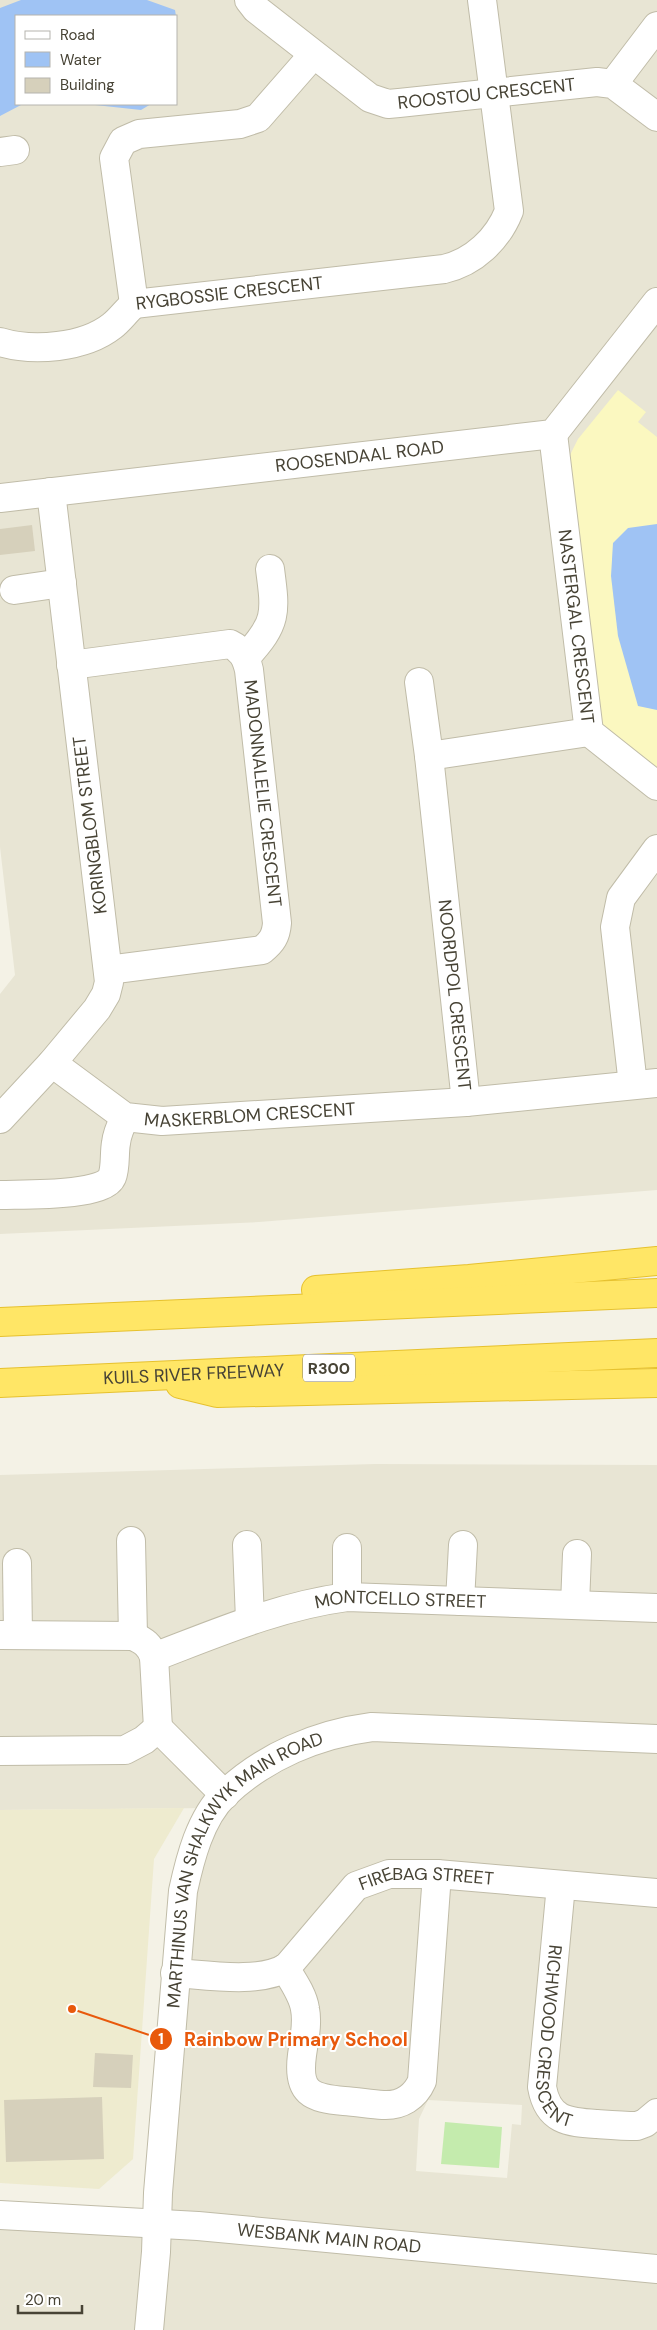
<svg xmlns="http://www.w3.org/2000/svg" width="657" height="2330" font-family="'DM Sans',sans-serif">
	<rect width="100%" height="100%" fill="#f4f2e6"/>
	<g fill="#e8e5d4" fill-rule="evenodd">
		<path d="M 0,0 L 657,0 L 657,1190 L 259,1222 L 0,1234 L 0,994 L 15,975 L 0,847 ZM 16,16 L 176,16 L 176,104 L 16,104 Z"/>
		<path d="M 375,1464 L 657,1465 L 657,2330 L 0,2330 L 0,2218 L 155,2220 L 181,1887 L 211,1808 L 0,1810 L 0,1475 ZM 428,2100 L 522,2105 L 521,2125 L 512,2124 L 507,2178 L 416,2171 L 419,2119 Z"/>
	</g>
	<polygon fill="#eeebcf" points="184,1808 154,1859 133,2159 99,2189 0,2183 0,1810"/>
	<polygon fill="#c4ebad" points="445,2122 502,2127 499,2168 441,2164"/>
	<polygon fill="#fbf8c0" points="618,390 646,412 638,422 657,437 657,778 601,727 568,459 578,439"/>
	<g fill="#9fc3f4">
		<polygon points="21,0 147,0 175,10 176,16 16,16 16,104 34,104 21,105 0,116 0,8"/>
		<polygon points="86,104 151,104 141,110"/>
		<polygon points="657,524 657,710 638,706 618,636 611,576 613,543 628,528"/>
	</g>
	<g fill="#d6d0bb">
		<polygon points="32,525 35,551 0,555 0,529"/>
		<polygon points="95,2053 133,2055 131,2088 93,2087"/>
		<polygon points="102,2097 104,2159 6,2162 4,2100"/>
	</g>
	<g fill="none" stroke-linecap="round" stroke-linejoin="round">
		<defs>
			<g id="minor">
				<path id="s1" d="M 249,0 L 256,9 L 370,98 L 388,104 L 399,103 L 597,82 L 613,84 L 657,117"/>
				<polyline points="613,84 657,26"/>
				<polyline points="0,152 15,150"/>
				<path id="s2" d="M 134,304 L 444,269 C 474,262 498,239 509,211 L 482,0"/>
				<polyline points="134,304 114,158 123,141 139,134 240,124 258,118 313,55"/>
				<path d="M 0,342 C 33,352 84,348 112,326 C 120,320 126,311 134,304"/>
				<path id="s3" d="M 553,434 L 589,732 L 657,786"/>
				<path id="s4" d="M 0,498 L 553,434 L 657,302"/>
				<polyline points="14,590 62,583"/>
				<path d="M 246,657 C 277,623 276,614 270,569"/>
				<path id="s5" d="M 71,665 L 230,644 C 242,650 246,657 249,670 L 277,923 C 276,936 272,942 262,950 L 108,970"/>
				<path id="s6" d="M 419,682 L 429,756 L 466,1102"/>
				<polyline points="429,756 589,732"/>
				<path id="s7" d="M 52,1063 L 125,1117 L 162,1121 L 466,1102 L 657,1083"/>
				<polyline points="633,1085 615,927 621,898 657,849"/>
				<polyline points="0,1119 52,1063 97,1009 106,994 109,982 51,492"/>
				<path d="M 0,1195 C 21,1194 104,1197 112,1177 C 116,1167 114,1153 116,1143 C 117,1133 121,1125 125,1117"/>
				<polyline points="131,1541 133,1636"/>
				<polyline points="247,1545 250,1620"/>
				<polyline points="17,1563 18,1635"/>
				<polyline points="347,1597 347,1548"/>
				<polyline points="460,1601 463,1545"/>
				<polyline points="575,1605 577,1554"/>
				<path d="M 0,1635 L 133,1636 C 144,1641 150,1645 154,1657 L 158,1728"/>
				<path id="s8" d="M 154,1657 C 217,1633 279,1606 347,1597 L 657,1608"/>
				<polyline points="0,1751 125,1750 144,1740 158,1728 225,1795"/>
				<path id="s9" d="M 561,1885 L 542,2087 C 548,2121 568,2122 597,2124 C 611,2125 624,2126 637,2126 L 645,2123 L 657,2113"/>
				<path d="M 285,1968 C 293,1981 303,1995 305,2009 C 308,2024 304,2040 302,2055 C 297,2093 311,2098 344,2101 C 357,2102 370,2104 383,2105 C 401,2106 415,2097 422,2081 L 437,1874"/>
				<path id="s10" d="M 175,1973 C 207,1975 260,1984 287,1967 L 356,1886 L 389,1874 L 437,1874 L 657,1893"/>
				<path id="s11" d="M 0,2215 L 198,2226 L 657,2269"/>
				<path id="s12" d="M 149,2330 L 156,2252 L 158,2193 L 183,1891 C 190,1859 200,1818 225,1794 C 265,1756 318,1734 372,1727 L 657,1739"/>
			</g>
			<g id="highway">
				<polyline points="316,1290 469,1279 657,1261"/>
				<polyline points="0,1322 657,1293"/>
				<path id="s13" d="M 0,1383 L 657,1353"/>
				<polyline points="180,1384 217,1393 657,1383"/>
			</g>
		</defs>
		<use href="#minor" stroke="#c0bca8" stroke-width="30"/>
		<use href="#highway" stroke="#e6c12e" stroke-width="30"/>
		<use href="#minor" stroke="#fff" stroke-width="28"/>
		<use href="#highway" stroke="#ffe666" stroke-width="28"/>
	</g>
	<g text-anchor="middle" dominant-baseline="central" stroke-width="4" stroke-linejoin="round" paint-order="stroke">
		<rect fill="#fff" stroke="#7e7b72" stroke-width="1" x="303" y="1354.5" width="52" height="27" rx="4"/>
		<g font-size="16" font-weight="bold" fill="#474335">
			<text x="329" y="1368">R300</text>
		</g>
		<g font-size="18" fill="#474335" stroke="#fff">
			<text stroke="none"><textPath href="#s1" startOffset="274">ROOSTOU CRESCENT</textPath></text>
			<text stroke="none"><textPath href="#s2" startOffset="96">RYGBOSSIE CRESCENT</textPath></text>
			<text stroke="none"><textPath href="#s4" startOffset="362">ROOSENDAAL ROAD</textPath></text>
			<text stroke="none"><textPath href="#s3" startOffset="194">NASTERGAL CRESCENT</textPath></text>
			<text stroke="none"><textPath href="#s5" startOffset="318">MADONNALELIE CRESCENT</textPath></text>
			<text transform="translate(90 825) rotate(-97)">KORINGBLOM STREET</text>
			<text stroke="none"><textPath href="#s6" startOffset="315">NOORDPOL CRESCENT</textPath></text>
			<text stroke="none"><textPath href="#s7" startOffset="216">MASKERBLOM CRESCENT</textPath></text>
			<text stroke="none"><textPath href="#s13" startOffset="194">KUILS RIVER FREEWAY</textPath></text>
			<text stroke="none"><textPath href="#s8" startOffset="256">MONTCELLO STREET</textPath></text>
			<text stroke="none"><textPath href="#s12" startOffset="492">MARTHINUS VAN SHALKWYK MAIN ROAD</textPath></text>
			<text stroke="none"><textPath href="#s10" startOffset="292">FIREBAG STREET</textPath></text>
			<text stroke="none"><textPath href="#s9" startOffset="156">RICHWOOD CRESCENT</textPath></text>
			<text stroke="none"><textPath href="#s11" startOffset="330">WESBANK MAIN ROAD</textPath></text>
		</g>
	</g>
	<path fill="none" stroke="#e8590c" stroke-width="2" d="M72 2009L161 2039"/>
	<g fill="#e8590c" stroke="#fff" stroke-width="2">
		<circle cx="72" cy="2009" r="5"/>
		<circle cx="161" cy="2039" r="12"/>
	</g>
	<g font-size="15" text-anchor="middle" font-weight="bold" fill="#fff">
		<text x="161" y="2044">1</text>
	</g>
	<g font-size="19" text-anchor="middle" font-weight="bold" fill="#e8590c" stroke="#fff" stroke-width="4" stroke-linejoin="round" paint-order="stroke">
		<text x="296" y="2046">Rainbow Primary School</text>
	</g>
	<rect x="15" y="15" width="162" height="90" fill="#ffffff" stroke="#b5b4ae"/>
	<rect x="25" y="31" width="25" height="8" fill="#ffffff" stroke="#b5b4ae"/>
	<text x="60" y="40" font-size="15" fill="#474335">Road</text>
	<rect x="25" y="52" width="25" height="15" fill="#9fc3f4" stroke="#b5b4ae"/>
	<text x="60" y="65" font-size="15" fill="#474335">Water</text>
	<rect x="25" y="78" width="25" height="15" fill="#d6d0bb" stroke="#b5b4ae"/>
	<text x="60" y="90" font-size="15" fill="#474335">Building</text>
	<path d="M18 2305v8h64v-8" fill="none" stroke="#474335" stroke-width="2.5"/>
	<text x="25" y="2305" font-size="15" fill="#474335" stroke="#ffffff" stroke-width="4" paint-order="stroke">20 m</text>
</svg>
